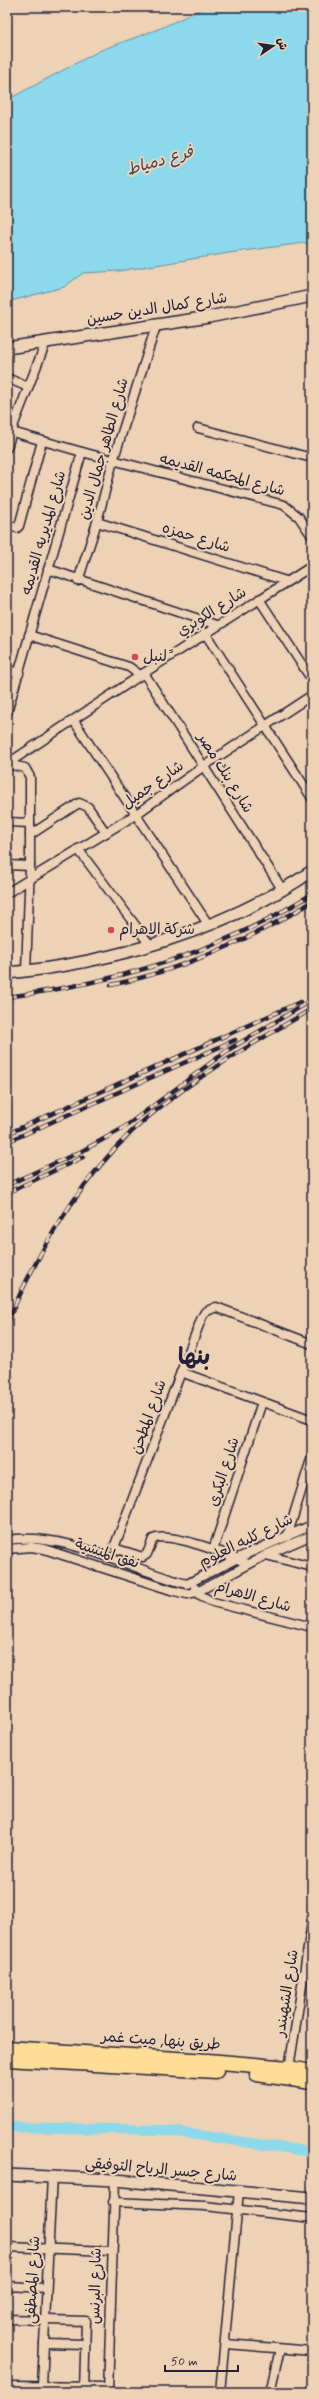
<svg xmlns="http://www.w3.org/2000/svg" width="319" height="2399" font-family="Mynerve,'Playpen Sans Arabic',sans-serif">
	<rect width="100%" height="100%" fill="#eed2b5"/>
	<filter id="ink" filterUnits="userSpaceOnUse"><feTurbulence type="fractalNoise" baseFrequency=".025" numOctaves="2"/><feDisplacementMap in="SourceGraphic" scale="8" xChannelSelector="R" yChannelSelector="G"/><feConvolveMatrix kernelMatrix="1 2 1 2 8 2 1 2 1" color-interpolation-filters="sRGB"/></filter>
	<g filter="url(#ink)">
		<polygon fill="#8bd9ea" stroke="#6190a4" points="206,7 312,7 312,242 229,253 119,271 83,273 64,287 7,302 7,100 101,50 161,28"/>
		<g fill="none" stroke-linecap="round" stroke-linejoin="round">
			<polyline stroke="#8bd9ea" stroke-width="10" points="7,2127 163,2130 312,2152"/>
			<defs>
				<g id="street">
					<polyline points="7,378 28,387"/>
					<polyline points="198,428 312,458"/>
					<polyline points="12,432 82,452 284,505 299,517 312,536"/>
					<polyline points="7,448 14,424 46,342"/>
					<polyline points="97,522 286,581"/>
					<polyline points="7,525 17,528 19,526 42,441"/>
					<polyline points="48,569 217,625"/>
					<polyline points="78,581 97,522 113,461 156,326"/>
					<polyline points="259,599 312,680"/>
					<polyline points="205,633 312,798"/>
					<polyline points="29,635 129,667 140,675"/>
					<polyline points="7,669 19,674"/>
					<polyline points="144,673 282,889"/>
					<polyline points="7,713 82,452"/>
					<polyline points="74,721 208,924"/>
					<polyline points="7,764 144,673 312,566"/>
					<polyline points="7,764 25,768 30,777 30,866 26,971"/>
					<polyline points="7,822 30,823"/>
					<polyline points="30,835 79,803 88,807 106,833"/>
					<polyline points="78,849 150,945"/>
					<polyline points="7,865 30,866"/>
					<polyline points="7,893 135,815 204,766 312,695"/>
					<polyline points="181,1372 312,1420"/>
					<polyline points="287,1537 312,1456"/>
					<path d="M 7,1540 C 68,1531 130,1570 187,1584 L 238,1558 L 312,1525"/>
					<polyline points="7,1549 31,1547 44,1549 174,1591 187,1594 197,1592 266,1555 312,1535"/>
					<polyline points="213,1550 262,1402"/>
					<polyline points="266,1555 312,1567"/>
					<path d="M 248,1564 C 231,1555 169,1531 153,1539 L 147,1554 L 143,1557 L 117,1549 L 115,1545 L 202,1317 L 205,1312 L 216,1307 L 312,1344"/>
					<polyline points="195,1588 200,1595 213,1602 312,1627"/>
					<polyline points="289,2068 312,1922"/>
					<polyline points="113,2202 205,2206 312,2218"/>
					<polyline points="7,2247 111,2251"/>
					<polyline points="7,2286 46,2288"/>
					<polyline points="7,2319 86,2321 84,2392"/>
					<polyline points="44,2343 85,2344"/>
					<polyline points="226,2344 312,2351"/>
					<polyline points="7,2386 108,2387"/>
					<polyline points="42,2386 52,2176"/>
					<polyline points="108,2392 115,2180"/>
					<polyline points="220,2392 239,2191"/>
					<polyline points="270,2392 280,2349"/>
				</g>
				<g id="secondary">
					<polyline points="7,348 209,317 312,296"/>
					<path d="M 7,973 C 108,964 228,929 312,871"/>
					<polyline points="7,2175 115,2180 312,2198"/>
				</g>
				<g id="highway">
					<polyline points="7,2048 208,2061 289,2068 312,2072"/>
					<polyline points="7,2059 216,2071"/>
					<polyline points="257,2074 312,2082"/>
				</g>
			</defs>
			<use href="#street" stroke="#22223b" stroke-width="11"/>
			<use href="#secondary" stroke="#22223b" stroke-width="14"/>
			<use href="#highway" stroke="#22223b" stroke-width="17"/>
			<use href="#street" stroke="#eed2b5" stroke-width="8"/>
			<use href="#secondary" stroke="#eed2b5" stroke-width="11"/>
			<use href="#highway" stroke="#fedd96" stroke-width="14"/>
			<defs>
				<g id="rail">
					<path d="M 111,985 C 182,970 251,939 312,902"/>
					<path d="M 7,997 C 118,982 216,954 312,894"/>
					<polyline points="7,1134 300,1002"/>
					<polyline points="7,1142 235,1040"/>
					<polyline points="7,1185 82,1151 122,1129 228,1050 312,1000"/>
					<polyline points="7,1193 83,1157"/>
					<path d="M 7,1323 C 40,1247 84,1171 148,1117 C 198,1075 255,1042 312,1009"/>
				</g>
			</defs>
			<use href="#rail" stroke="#22223b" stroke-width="4.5"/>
			<use href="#rail" stroke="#eed2b5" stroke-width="3" stroke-dasharray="9" stroke-linecap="butt"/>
		</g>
	</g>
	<g fill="#d1495b" stroke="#eed2b5" stroke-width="1.5">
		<circle cx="135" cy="657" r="4"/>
		<circle cx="111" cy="930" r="4"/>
	</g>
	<g text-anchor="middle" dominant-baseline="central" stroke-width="4" stroke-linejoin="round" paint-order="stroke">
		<g font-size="15" fill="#22223b" stroke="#eed2b5">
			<text transform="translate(157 309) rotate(-9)">شارع كمال الدين حسين</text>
			<text transform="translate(104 449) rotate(-74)">شارع الطاهر جمال الدين</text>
			<text transform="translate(222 475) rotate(15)">شارع المحكمه القديمه</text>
			<text transform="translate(44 533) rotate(-74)">شارع المديريه القديمه</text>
			<text transform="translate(196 538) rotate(17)">شارع حمزه</text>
			<text transform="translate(212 612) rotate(-32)">شارع الكوبري</text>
			<text transform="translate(225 773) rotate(58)">شارع بنك مصر</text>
			<text transform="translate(153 785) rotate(-35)">شارع جميل</text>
			<text transform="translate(149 1417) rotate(-70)">شارع المطحن</text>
			<text transform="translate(224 1472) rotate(-72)">شارع البكرى</text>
			<text transform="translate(246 1541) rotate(-26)">شارع كليه العلوم</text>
			<text transform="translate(107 1554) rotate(18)">نفق المنشية</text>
			<text transform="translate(253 1597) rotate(16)">شارع الاهرام</text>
			<text transform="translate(287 1993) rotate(-81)">شارع الشهبندر</text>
			<text transform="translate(161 2041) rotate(4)">طريق بنها, ميت غمر</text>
			<text transform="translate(161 2170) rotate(5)">شارع جسر الرياح التوفيقى</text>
			<text transform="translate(33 2280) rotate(-87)">شارع المصطفى</text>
			<text transform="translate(96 2286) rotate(-89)">شارع البرنس</text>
		</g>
		<g font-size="15" fill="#22223b" stroke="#eed2b5" text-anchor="start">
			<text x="143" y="657">لنبل ً</text>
			<text x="119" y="930">شركة الاهرام</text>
		</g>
		<g font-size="16" font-style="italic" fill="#37475e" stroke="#eed2b5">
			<text transform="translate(160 161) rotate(-16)">فرع دمياط</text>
		</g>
		<g font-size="23" font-weight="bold" fill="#22223b" stroke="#eed2b5">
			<text x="194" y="1358">بنها</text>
		</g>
	</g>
	<rect width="319" height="2399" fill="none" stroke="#eed2b5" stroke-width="24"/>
	<rect x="12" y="12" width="295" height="2375" fill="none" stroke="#22223b" stroke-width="1.5" filter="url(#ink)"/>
	<g transform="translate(273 46) rotate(77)" stroke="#eed2b5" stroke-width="3" paint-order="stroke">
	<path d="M0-3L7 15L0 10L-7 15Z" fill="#22223b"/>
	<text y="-6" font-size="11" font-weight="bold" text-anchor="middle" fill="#22223b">ش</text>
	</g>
	<path d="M165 2365v6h73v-6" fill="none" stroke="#22223b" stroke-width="2"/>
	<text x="171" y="2365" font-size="12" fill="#22223b" stroke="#eed2b5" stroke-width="3" paint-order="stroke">50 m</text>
</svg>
